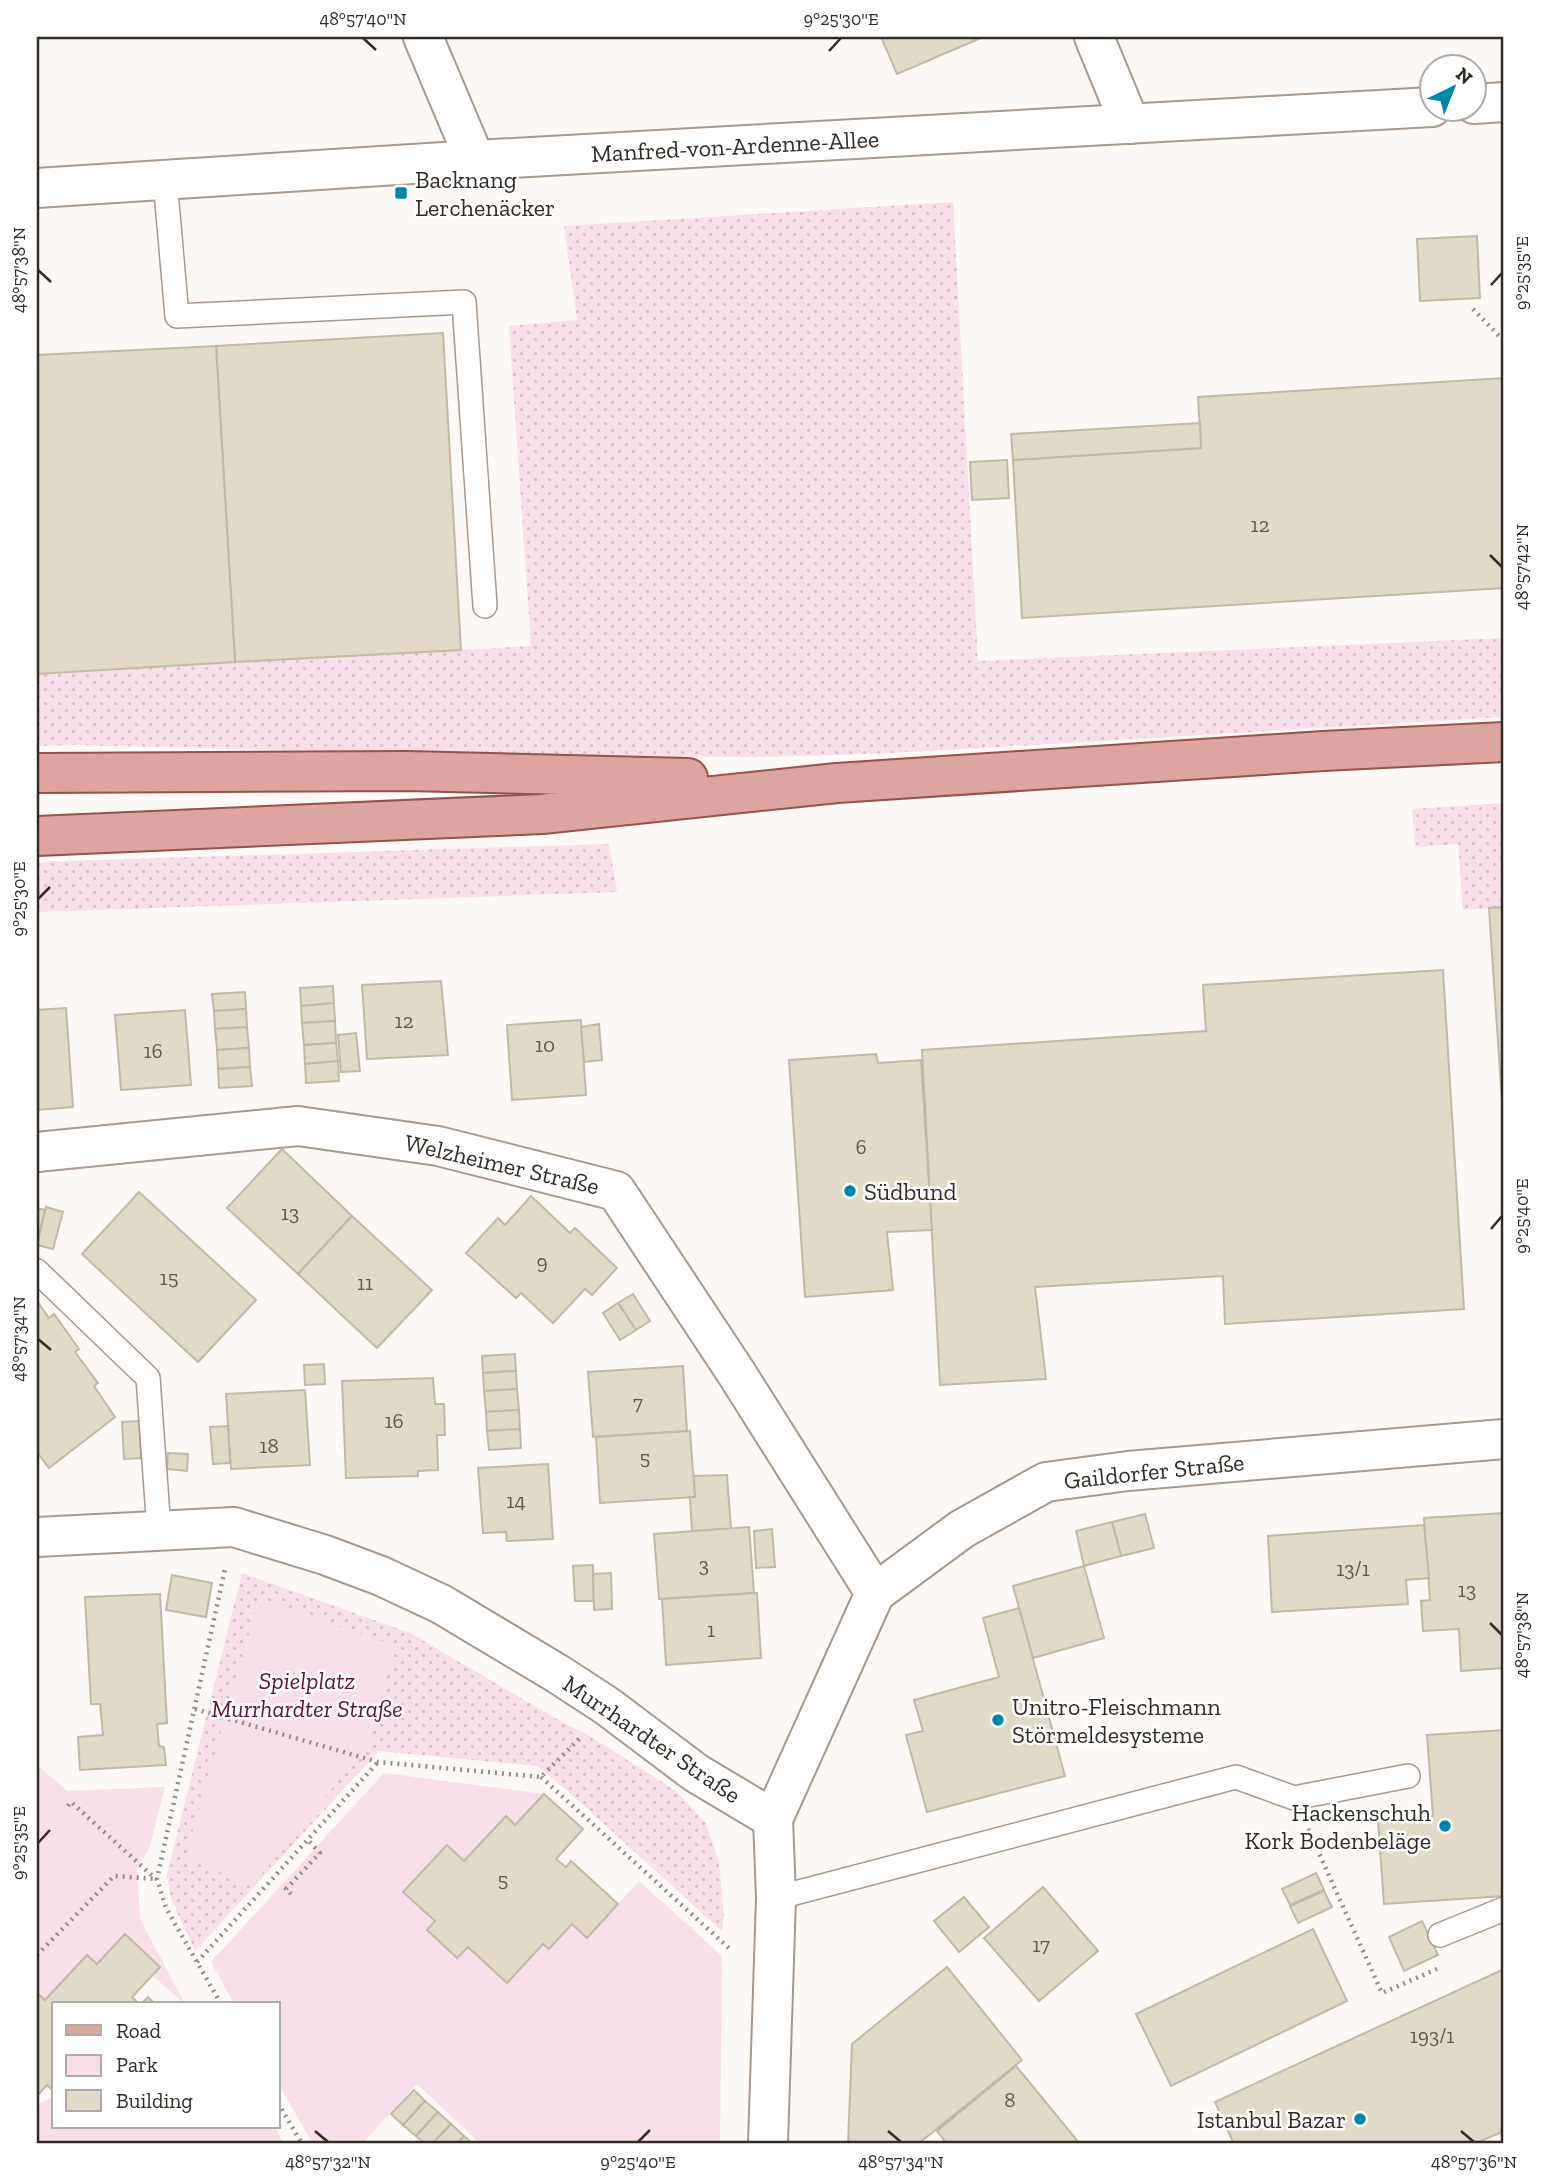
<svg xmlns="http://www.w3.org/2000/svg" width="1541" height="2181" font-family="'Zilla Slab',serif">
	<defs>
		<pattern id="grass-dots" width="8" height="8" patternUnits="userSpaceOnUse" patternTransform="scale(1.75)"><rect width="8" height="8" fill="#f9dfe9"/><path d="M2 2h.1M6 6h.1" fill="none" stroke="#d6c0c8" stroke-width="1.8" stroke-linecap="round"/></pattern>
	</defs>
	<rect width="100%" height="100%" fill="#fcf9f6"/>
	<g fill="url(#grass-dots)" fill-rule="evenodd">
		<polygon points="953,202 978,661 1504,638 1504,717 981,748 870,754 758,757 536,756 78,745 37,746 37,674 531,646 509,326 577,320 564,226"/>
		<polygon points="1504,803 1504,907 1463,910 1458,844 1415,847 1412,809"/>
		<polygon points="609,844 617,892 37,912 37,862"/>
		<path d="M 242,1573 L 410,1633 L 562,1722 L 591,1737 L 676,1791 L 706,1823 L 719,1863 L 724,1916 L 722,1931 L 561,1785 L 537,1766 L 379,1751 L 195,1951 L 171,1899 L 167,1875 ZM 259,1599 L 368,1745 L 252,1885 L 224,1726 Z"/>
	</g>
	<g fill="#f9dfe9">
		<polygon points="259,1599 396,1646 368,1745 252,1885 185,1858"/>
		<polygon points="37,1765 67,1791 165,1787 149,1849 137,1868 140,1919 185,2004 153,1976 161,1967 125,1934 97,1964 87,1955 46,2001 37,1993"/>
		<polygon points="384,1773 544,1794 515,1825 506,1816 464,1861 447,1845 403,1892 435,1921 427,1930 457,1958 468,1947 507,1983 543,1944 549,1949 572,1924 587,1938 639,1881 722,1956 720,2144 481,2144 417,2084 362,2144 313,2144 278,2083 278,2004 234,2004 211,1962"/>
		<polygon points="54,2097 54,2127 275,2127 284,2144 37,2144 37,2100 40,2103"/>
	</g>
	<g fill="#e0dac7" stroke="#bfb9a6" stroke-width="2">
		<polygon points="881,37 983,37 897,74"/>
		<polygon points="1477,236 1480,298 1420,301 1417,239"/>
		<polygon points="443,333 461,650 235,662 216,346"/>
		<polygon points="216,346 235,662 37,674 37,355"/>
		<polygon points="1504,378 1504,588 1022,618 1013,460 1201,448 1198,397"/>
		<polygon points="1200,423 1201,448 1013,460 1011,434"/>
		<polygon points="1007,460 1009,498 972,500 970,462"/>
		<polygon points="1504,907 1504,1132 1489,908"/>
		<polygon points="1443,970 1464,1309 1225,1324 1223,1276 1035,1287 1046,1379 940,1385 922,1050 1206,1031 1203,985"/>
		<polygon points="441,981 448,1055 367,1059 362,985"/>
		<polygon points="333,986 334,1003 301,1006 300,988"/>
		<polygon points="245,992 246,1009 214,1011 212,994"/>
		<polygon points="334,1003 335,1021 302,1023 301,1006"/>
		<polygon points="66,1008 73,1107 37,1110 37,1010"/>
		<polygon points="246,1009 247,1027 215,1029 214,1011"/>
		<polygon points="185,1010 191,1085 121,1090 115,1015"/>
		<polygon points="581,1020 586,1095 512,1100 507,1025"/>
		<polygon points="335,1021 336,1043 304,1045 302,1023"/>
		<polygon points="599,1024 602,1060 584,1062 581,1027"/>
		<polygon points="247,1027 249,1048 217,1050 215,1029"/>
		<polygon points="356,1033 360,1071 341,1072 338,1035"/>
		<polygon points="336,1043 338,1061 305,1064 304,1045"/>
		<polygon points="249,1048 250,1067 218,1069 217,1050"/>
		<polygon points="876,1054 878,1063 921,1060 932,1230 887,1232 893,1290 805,1297 789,1060"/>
		<polygon points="338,1061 339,1081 306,1083 305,1064"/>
		<polygon points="250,1067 252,1086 219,1088 218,1069"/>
		<polygon points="282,1149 352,1216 298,1274 227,1208"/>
		<polygon points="139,1192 256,1300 198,1362 82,1254"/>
		<polygon points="531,1196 570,1233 575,1228 617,1268 592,1295 585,1289 553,1323 521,1293 516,1298 466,1253 498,1218 505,1225"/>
		<polygon points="46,1207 63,1212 53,1249 37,1245"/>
		<polygon points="37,1208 45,1210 37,1242"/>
		<polygon points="352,1216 432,1290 377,1348 298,1274"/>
		<polygon points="633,1294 650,1321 636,1330 618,1303"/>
		<polygon points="37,1301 49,1318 54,1314 79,1349 75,1352 98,1383 94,1386 115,1417 49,1468 37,1452"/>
		<polygon points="618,1303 636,1330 620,1340 603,1313"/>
		<polygon points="515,1354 516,1371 483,1373 482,1356"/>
		<polygon points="324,1364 325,1384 305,1385 304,1365"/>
		<polygon points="683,1366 687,1431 593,1437 588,1372"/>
		<polygon points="516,1371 517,1389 484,1391 483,1373"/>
		<polygon points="433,1378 435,1404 444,1404 445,1435 437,1435 438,1470 418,1471 418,1476 346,1478 342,1381"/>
		<polygon points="517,1389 519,1410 486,1412 484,1391"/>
		<polygon points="305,1390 310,1465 231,1469 226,1394"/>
		<polygon points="519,1410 520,1429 487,1431 486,1412"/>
		<polygon points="139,1421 141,1458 124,1459 122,1422"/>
		<polygon points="228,1426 230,1463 213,1464 210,1427"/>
		<polygon points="520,1429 521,1448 489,1450 487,1431"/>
		<polygon points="690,1431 695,1497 600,1503 596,1437"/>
		<polygon points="168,1453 188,1454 187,1471 167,1469"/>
		<polygon points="548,1464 553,1539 507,1541 506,1532 483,1533 478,1468"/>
		<polygon points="727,1475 731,1529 692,1531 690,1497 695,1497 694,1476"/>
		<polygon points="1504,1513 1504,1668 1461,1671 1459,1629 1423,1631 1421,1601 1430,1600 1424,1518"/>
		<polygon points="1145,1514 1154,1548 1121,1556 1112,1522"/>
		<polygon points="1112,1522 1121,1556 1084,1566 1076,1531"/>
		<polygon points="1424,1525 1429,1578 1406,1580 1408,1604 1272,1612 1268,1536"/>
		<polygon points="749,1527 754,1593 659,1599 654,1534"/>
		<polygon points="772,1529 775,1567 756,1568 754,1531"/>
		<polygon points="593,1565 594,1601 575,1601 573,1566"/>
		<polygon points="1084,1566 1104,1638 1033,1658 1013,1586"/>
		<polygon points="611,1573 612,1609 594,1610 593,1574"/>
		<polygon points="172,1575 212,1583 206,1617 166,1610"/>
		<polygon points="757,1593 761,1658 666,1665 662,1599"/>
		<polygon points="160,1594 167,1723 157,1724 159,1746 164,1747 166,1765 80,1770 78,1737 103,1735 100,1704 91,1704 85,1597"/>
		<polygon points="1019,1608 1065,1776 927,1812 906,1735 923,1731 914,1700 999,1677 983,1618"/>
		<polygon points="1504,1730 1504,1896 1384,1904 1378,1820 1433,1816 1427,1735"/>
		<polygon points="544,1794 583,1829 556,1859 566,1867 571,1861 618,1904 587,1938 572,1924 549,1949 543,1944 507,1983 468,1947 457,1958 427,1930 435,1921 403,1892 447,1845 464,1861 506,1816 515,1825"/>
		<polygon points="1316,1873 1324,1890 1290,1905 1282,1889"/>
		<polygon points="1043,1887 1098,1951 1039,2001 984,1938"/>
		<polygon points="1324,1891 1332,1907 1298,1923 1290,1906"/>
		<polygon points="964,1897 989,1927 959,1952 934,1921"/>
		<polygon points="1422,1921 1438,1955 1404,1971 1389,1937"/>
		<polygon points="1313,1929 1347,2001 1171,2086 1136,2014"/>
		<polygon points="125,1934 160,1967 132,1997 139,2004 54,2004 54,2092 47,2085 37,2096 37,1993 45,2000 87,1955 97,1964"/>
		<polygon points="947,1967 1022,2060 918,2144 848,2144 852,2044"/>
		<polygon points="1504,1969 1504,2131 1474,2144 1234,2144 1215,2102"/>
		<polygon points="148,1997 155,2004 141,2004"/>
		<polygon points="1016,2066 1080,2144 947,2144 937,2131"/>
		<polygon points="414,2090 425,2101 403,2125 391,2114"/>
		<polygon points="425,2101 438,2112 416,2136 403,2125"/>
		<polygon points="438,2112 451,2124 432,2144 425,2144 416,2136"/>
		<polygon points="451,2124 464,2136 457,2144 432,2144"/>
		<polygon points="464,2136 473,2144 457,2144"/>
	</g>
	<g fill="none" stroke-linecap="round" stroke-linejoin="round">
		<defs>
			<g id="service">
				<polyline points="165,180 177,316 464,302 485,606"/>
				<polyline points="37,1271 148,1378 159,1530"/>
				<polyline points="776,1898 1236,1777 1294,1798 1408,1776"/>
				<polyline points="1440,1935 1504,1909"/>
			</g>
			<g id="minor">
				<polyline points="423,37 475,160"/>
				<polyline points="1094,37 1130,124"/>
				<polyline points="1474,104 1504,102"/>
				<polyline points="37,188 475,160 1432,107"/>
				<polyline points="37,1152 298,1126 438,1146 616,1191 737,1374 875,1593"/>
				<polyline points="37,1537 234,1527 325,1555 381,1576 441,1604 558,1674 607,1706 696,1773 773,1819"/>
				<polyline points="768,2144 776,1898 773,1819 875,1593 962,1529 1046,1482 1128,1471 1504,1439"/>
			</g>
			<g id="primary">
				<polyline points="37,773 407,771 688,778"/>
				<polyline points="37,836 542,814 837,783 1323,751 1504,742"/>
			</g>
		</defs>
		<use href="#service" stroke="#a9988c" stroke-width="26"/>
		<use href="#minor" stroke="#a9988c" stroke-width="42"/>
		<use href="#primary" stroke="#94534c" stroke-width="42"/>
		<g stroke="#928d89" stroke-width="4.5" stroke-dasharray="2 5" stroke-linecap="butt">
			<polyline points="1473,309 1504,341"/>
			<polyline points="195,1709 378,1762 541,1777 582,1736"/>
			<polyline points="541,1777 731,1950"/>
			<polyline points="68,1806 71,1802 156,1879"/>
			<polyline points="1308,1829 1382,1993 1437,1969"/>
			<polyline points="291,1894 286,1889 320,1853 308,1840"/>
			<polyline points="37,1955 114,1876 157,1879"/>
			<polyline points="197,1962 378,1762"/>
			<polyline points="221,2004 166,1908 157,1879 225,1569"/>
			<polyline points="278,2103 302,2144"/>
		</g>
		<use href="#service" stroke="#fff" stroke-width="23"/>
		<use href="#minor" stroke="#fff" stroke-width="38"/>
		<use href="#primary" stroke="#dea4a0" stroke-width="38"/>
	</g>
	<path fill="none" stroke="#322c27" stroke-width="2.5" d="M 363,38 L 376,50M 829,51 L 841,38M 38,270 L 51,282M 1491,285 L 1502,273M 1490,555 L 1502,567M 38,899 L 50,887M 1491,1229 L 1502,1216M 38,1339 L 51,1350M 1490,1623 L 1502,1635M 38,1843 L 50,1830M 315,2131 L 328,2142M 888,2131 L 901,2142M 1461,2131 L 1474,2142M 638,2142 L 650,2130"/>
	<g fill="#0087a8" stroke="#fff" stroke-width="2.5">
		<rect x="394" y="186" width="14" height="14" rx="3.5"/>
		<circle cx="850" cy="1191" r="7"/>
		<circle cx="998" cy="1720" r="7"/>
		<circle cx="1445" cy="1826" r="7"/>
		<circle cx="1360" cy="2119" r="7"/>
	</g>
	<g text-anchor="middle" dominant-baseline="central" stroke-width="5" stroke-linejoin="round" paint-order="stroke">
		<g font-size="21" fill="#5e584f">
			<text x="1260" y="524">12</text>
			<text x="404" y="1020">12</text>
			<text x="545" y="1044">10</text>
			<text x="153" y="1050">16</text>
			<text x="861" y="1146">6</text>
			<text x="290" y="1212">13</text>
			<text x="542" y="1261">9</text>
			<text x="169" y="1277">15</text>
			<text x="365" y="1282">11</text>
			<text x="638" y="1402">7</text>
			<text x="394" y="1420">16</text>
			<text x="269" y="1445">18</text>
			<text x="645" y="1457">5</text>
			<text x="516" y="1500">14</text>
			<text x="704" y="1564">3</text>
			<text x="1353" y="1568">13/1</text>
			<text x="1467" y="1589">13</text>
			<text x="711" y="1629">1</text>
			<text x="503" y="1879">5</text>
			<text x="1041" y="1944">17</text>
			<text x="1432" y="2035">193/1</text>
			<text x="1010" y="2099">8</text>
		</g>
		<g font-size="24" fill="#322c27" stroke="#fff">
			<text transform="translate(735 146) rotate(-3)">Manfred-von-Ardenne-Allee</text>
			<text transform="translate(502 1164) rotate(13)">Welzheimer Straße</text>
			<text transform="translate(1154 1471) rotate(-6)">Gaildorfer Straße</text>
			<text transform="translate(652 1739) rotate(34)">Murrhardter Straße</text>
		</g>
		<g font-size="24" fill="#322c27" stroke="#fff" text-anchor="start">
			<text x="415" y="179">Backnang<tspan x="415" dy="28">Lerchenäcker</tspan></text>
			<text x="864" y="1191">Südbund</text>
			<text x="1012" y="1706">Unitro-Fleischmann<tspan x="1012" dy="28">Störmeldesysteme</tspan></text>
			<text x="1431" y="1812" text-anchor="end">Hackenschuh<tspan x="1431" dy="28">Kork Bodenbeläge</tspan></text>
			<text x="1346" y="2119" text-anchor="end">Istanbul Bazar</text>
		</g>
		<g font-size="24" font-style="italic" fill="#60103b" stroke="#fff">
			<text x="307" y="1680">Spielplatz<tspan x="307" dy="28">Murrhardter Straße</tspan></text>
		</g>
	</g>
	<rect width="1541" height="2181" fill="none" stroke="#ffffff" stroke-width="77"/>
	<rect x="52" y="2002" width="228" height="126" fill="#ffffff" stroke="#adaba9" stroke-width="2"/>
	<rect x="66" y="2025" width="35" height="10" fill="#dea4a0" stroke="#adaba9" stroke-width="2"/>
	<text x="116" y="2038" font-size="21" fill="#322c27">Road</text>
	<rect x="66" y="2055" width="35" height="21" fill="#f9dfe9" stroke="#adaba9" stroke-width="2"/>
	<text x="116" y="2072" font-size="21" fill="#322c27">Park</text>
	<rect x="66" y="2090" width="35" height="21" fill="#e0dac7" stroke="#adaba9" stroke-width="2"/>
	<text x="116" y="2108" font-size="21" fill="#322c27">Building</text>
	<g transform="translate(1453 88) rotate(43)"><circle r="33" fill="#ffffff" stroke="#adaba9" stroke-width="2"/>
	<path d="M0-5L12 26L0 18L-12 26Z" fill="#0087a8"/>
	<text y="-10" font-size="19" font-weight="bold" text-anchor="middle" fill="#322c27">N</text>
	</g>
	<rect x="38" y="38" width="1464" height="2104" fill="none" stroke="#322c27" stroke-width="2.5"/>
	<g font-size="18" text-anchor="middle" fill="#322c27">
		<text x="363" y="25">48°57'40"N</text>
		<text x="841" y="25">9°25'30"E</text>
		<text transform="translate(19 270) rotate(-90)" y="6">48°57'38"N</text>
		<text transform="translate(1522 273) rotate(-90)" y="6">9°25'35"E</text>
		<text transform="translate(1522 567) rotate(-90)" y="6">48°57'42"N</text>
		<text transform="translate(19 899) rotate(-90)" y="6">9°25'30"E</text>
		<text transform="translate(1522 1216) rotate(-90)" y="6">9°25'40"E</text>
		<text transform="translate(19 1339) rotate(-90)" y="6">48°57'34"N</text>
		<text transform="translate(1522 1635) rotate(-90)" y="6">48°57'38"N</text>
		<text transform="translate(19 1843) rotate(-90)" y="6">9°25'35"E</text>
		<text x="328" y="2168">48°57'32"N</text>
		<text x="638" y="2168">9°25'40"E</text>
		<text x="901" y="2168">48°57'34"N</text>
		<text x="1474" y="2168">48°57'36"N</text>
	</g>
</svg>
